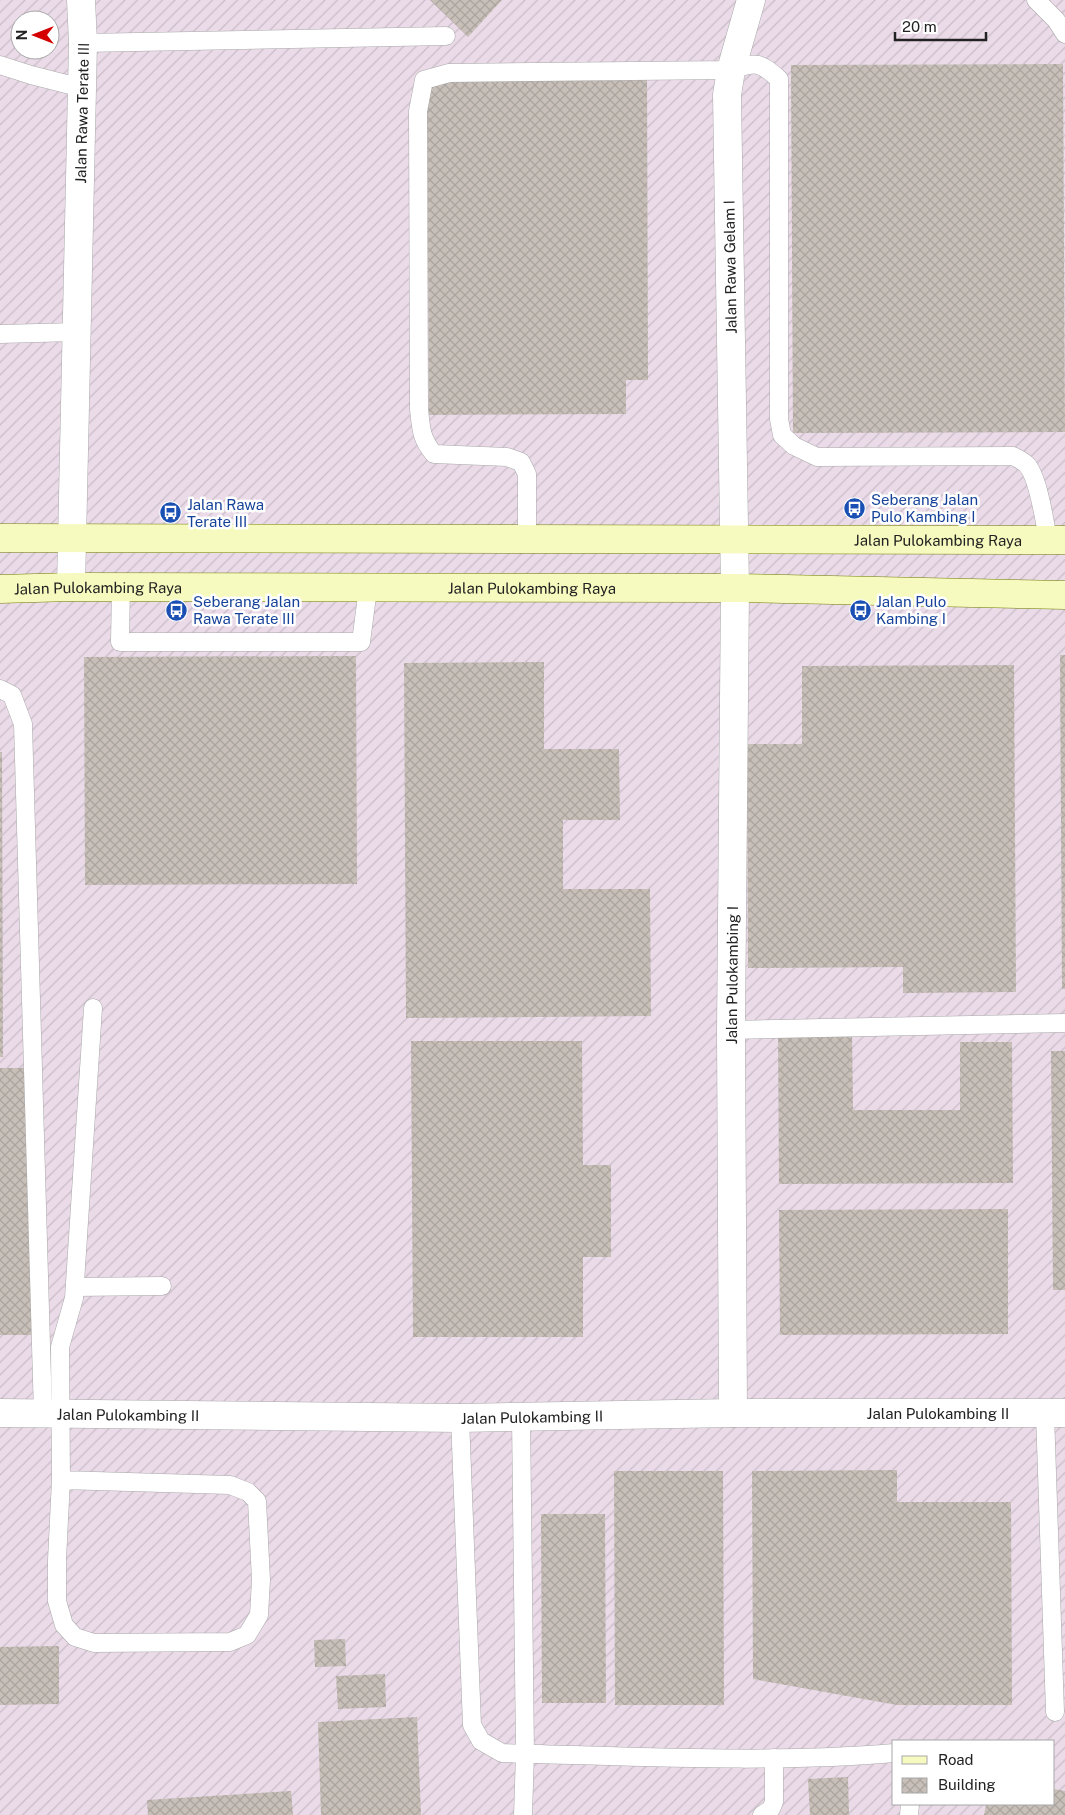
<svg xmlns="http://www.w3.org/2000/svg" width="1065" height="1815" font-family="'Public Sans',sans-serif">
	<defs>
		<pattern id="industrial-furrows" width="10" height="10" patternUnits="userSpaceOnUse" patternTransform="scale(1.25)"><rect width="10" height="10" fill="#ebdbe8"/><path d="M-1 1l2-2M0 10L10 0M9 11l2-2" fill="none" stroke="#c9bcc7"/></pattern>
		<pattern id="building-cross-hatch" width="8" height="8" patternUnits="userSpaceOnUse" patternTransform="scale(1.25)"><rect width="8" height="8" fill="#c7bfb8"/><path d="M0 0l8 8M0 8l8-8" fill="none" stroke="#aba49e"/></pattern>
	</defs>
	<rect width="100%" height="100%" fill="#f2efe9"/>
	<path fill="url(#industrial-furrows)" fill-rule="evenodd" d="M 0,0 L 1065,0 L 1065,1815 L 0,1815 ZM 20,20 L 50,20 L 50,50 L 20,50 ZM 894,1741 L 1054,1741 L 1054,1804 L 894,1804 Z"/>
	<g fill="url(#building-cross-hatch)">
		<polygon points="430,0 502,0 468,37"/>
		<polygon points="1063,64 1065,432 793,433 791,65"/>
		<polygon points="647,80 648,380 626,380 626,414 429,415 427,81"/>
		<polygon points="1060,655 1065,655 1065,989 1062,989"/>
		<polygon points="356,656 357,884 85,885 84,657"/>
		<polygon points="544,662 544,749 619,749 620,820 563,820 563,889 650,889 651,1016 406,1018 404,663"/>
		<polygon points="1014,665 1016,992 903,993 903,967 748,968 747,744 802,744 802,666"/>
		<polygon points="0,752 2,752 3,1057 0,1057"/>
		<polygon points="778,1031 852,1031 853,1110 960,1110 960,1042 1012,1042 1013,1183 779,1184"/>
		<polygon points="411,1041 582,1041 583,1165 611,1165 611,1257 583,1257 583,1337 413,1337"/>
		<polygon points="1051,1051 1065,1051 1065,1290 1053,1290"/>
		<polygon points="0,1068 32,1068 33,1335 0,1335"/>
		<polygon points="1008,1209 1008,1334 780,1335 779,1210"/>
		<polygon points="897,1470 897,1502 1011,1502 1012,1705 897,1705 753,1679 752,1471"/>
		<polygon points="614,1471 723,1471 724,1705 615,1705"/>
		<polygon points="541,1514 605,1514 606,1703 542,1703"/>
		<polygon points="345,1639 346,1666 315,1667 314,1640"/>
		<polygon points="59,1646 59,1704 0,1705 0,1647"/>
		<polygon points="385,1674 386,1707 338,1709 336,1676"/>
		<polygon points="417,1717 421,1815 321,1815 318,1722"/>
		<polygon points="848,1777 849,1815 810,1815 808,1779"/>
		<polygon points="1054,1789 1065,1791 1065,1815 984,1815 986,1804 1054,1804"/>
		<polygon points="291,1791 293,1815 148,1815 147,1800"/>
	</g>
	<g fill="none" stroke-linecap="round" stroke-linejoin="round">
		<defs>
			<g id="lane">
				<polyline points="1036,0 1056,20 1065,34"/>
				<polyline points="83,43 446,36"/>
				<polyline points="0,65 31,75 82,88"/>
				<polyline points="0,334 76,332"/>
				<path d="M 527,539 L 527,474 L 521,462 L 507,457 L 434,454 C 421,439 421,428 419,409 L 418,111 L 424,80 L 449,73 L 731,70 C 757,62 758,61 779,79 L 779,419 L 782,435 L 794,446 L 817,457 L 1013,456 C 1017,458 1023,461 1026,464 C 1038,475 1045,523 1048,540"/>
				<polyline points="121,587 120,642 361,642 368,588"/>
				<polyline points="0,689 12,695 23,724 43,1414"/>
				<polyline points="731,1030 1065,1023"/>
				<polyline points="75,1287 162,1286"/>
				<polyline points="1045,1413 1055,1712"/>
				<polyline points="521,1417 525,1754 523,1815"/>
				<path d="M 460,1418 L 472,1725 L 481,1741 L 502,1753 C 632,1756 765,1764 894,1753"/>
				<polyline points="61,1480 230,1485 248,1492 257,1501 261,1580 259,1615 247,1635 230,1642 94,1643 75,1637 64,1625 57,1601 57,1560 61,1480 60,1347 74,1298 93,1008"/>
				<polyline points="762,1815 771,1809 774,1802 774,1758"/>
				<polyline points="909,1815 910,1804"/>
			</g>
			<g id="street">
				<path id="s1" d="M 71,587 L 83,43 L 81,0"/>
				<path id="s2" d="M 0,1413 L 460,1418 L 733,1413 L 1065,1413"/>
				<path id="s3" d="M 733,1413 L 731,1030 L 735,588 L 727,95 L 731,70 L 751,0"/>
			</g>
			<g id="secondary">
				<path id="s4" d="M 0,538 L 1065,540"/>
				<path id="s5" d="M 0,589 L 71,587 L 735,588 L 1065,595"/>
			</g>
		</defs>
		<use href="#lane" stroke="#a9a9a9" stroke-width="19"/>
		<use href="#street" stroke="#a9a9a9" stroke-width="29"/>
		<use href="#secondary" stroke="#707d05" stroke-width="29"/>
		<use href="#lane" stroke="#fff" stroke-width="18"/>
		<use href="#street" stroke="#fff" stroke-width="28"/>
		<use href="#secondary" stroke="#f7fabf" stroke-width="28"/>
	</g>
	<defs>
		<symbol id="bus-disc" viewBox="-11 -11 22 22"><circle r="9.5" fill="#1a4fb4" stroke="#fff"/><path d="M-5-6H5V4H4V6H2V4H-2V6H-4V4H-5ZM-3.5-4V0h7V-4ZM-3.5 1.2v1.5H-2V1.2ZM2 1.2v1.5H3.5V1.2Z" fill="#fff"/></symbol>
	</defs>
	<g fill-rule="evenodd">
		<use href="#bus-disc" x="842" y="496" width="25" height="25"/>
		<use href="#bus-disc" x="158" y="500" width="25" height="25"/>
		<use href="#bus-disc" x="164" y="598" width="25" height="25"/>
		<use href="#bus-disc" x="848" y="598" width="25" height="25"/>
	</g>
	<g text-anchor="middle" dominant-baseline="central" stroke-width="5" stroke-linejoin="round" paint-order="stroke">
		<g font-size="15" fill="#222" stroke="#fff">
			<text stroke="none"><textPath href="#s1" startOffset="474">Jalan Rawa Terate III</textPath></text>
			<text transform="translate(730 267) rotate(-91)">Jalan Rawa Gelam I</text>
			<text stroke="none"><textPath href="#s4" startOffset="938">Jalan Pulokambing Raya</textPath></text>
			<text stroke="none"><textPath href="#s5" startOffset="98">Jalan Pulokambing Raya</textPath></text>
			<text stroke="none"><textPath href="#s5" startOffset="532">Jalan Pulokambing Raya</textPath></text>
			<text stroke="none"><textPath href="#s3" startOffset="438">Jalan Pulokambing I</textPath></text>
			<text stroke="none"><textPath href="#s2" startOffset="938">Jalan Pulokambing II</textPath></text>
			<text stroke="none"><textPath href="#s2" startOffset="128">Jalan Pulokambing II</textPath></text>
			<text stroke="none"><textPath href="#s2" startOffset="532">Jalan Pulokambing II</textPath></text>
		</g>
		<g font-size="15" fill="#164399" stroke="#fff" text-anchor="start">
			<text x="871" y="499">Seberang Jalan<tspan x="871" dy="17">Pulo Kambing I</tspan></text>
			<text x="187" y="504">Jalan Rawa<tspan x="187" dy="17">Terate III</tspan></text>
			<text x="193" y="601">Seberang Jalan<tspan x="193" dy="17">Rawa Terate III</tspan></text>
			<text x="876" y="601">Jalan Pulo<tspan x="876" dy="17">Kambing I</tspan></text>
		</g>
	</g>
	<rect x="892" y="1740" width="162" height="65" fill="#ffffff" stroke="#a7a7a7"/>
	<rect x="902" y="1756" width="25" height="8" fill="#f7fabf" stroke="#a7a7a7"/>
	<text x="938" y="1765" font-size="15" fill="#222222">Road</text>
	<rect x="902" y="1778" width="25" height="15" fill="url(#building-cross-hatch)" stroke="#a7a7a7"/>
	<text x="938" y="1790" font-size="15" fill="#222222">Building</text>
	<g transform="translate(35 35) rotate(270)"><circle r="24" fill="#ffffff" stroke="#a7a7a7"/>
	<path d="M0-4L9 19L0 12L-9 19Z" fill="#d40000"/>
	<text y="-8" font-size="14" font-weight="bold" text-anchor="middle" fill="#222222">N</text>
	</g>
	<path d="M895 32v8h91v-8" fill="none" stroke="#222222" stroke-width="2.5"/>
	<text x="902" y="32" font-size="15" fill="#222222" stroke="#ffffff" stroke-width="4" paint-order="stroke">20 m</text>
</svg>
